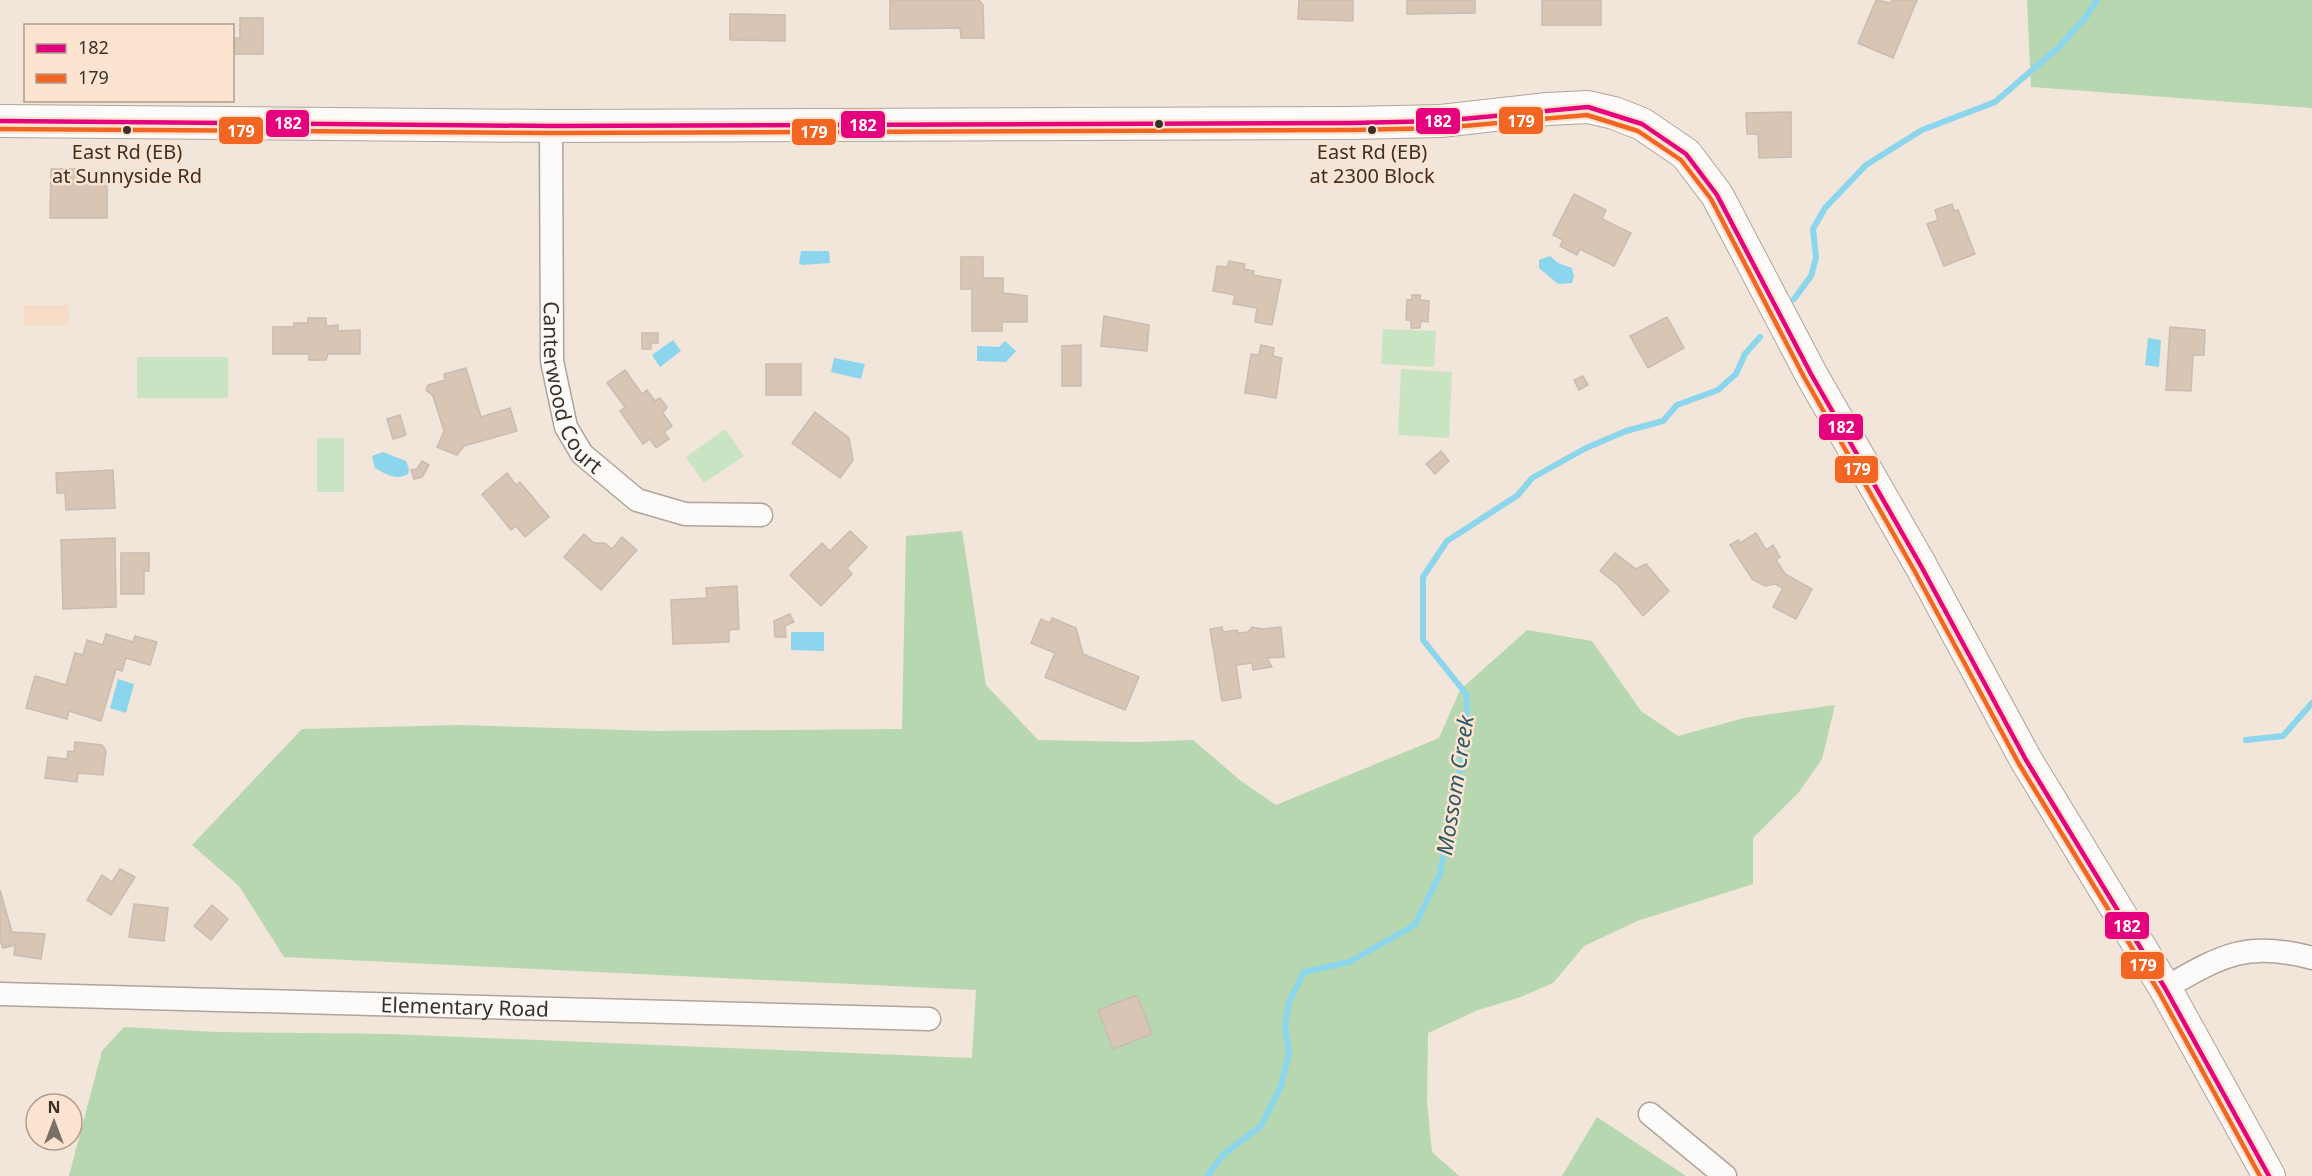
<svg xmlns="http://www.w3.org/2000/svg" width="2312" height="1176" font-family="'Noto Sans',sans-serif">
	<rect width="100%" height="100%" fill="#f2e5da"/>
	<polygon fill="#f6dcc7" points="24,305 68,305 69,325 24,325"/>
	<g fill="#c9e4c2">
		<polygon points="1383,329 1436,331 1434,367 1381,364"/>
		<rect x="137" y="357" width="91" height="41"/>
		<polygon points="1401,369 1452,372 1449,438 1398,435"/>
		<polygon points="725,429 744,456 704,483 686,457"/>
		<rect x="317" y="438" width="27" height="54"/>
	</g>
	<g fill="#b6d7b0">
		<polygon points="2027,0 2312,0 2312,108 2031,87"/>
		<polygon points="962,531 986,685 1038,740 1137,742 1193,740 1241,781 1276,805 1439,738 1460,690 1527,630 1592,641 1641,711 1678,736 1744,718 1835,705 1822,759 1799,792 1753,838 1753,884 1637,921 1584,946 1553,983 1518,998 1478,1010 1428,1033 1427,1102 1432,1152 1459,1176 69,1176 102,1051 124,1027 216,1032 390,1034 972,1058 976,990 284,957 239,886 192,845 302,729 458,725 656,731 902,729 906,536"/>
		<polygon points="1597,1117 1686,1176 1562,1176"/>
	</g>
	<g fill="#8bd6ec">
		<polygon points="801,251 829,251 830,263 802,265 799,263"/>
		<polygon points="1550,256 1558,263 1572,268 1574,276 1572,283 1558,284 1539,268 1539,260"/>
		<polygon points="2148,338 2161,340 2159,367 2145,365"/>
		<polygon points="673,340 681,351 660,367 652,355"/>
		<polygon points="1005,341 1016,351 1006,362 977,361 977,346 999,347"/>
		<polygon points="834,358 865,364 861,379 831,372"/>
		<path d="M 383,452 L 406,461 L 409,469 L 408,474 C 395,481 386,474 375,468 L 372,456 Z"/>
		<polygon points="791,632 824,632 824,651 791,650"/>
		<polygon points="118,679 134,684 126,713 110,708"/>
	</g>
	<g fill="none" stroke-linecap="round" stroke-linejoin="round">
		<g stroke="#8bd6ec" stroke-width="6">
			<polyline points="1794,299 1811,276 1816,258 1813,229 1825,208 1866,165 1922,130 1995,102 2058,48 2086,17 2097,0"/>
			<polyline points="2246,740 2283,736 2312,703"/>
			<polyline points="1207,1176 1224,1154 1261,1126 1281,1086 1289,1053 1285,1026 1289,1002 1304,972 1349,962 1415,925 1440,874 1467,732 1467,695 1423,640 1423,577 1447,541 1518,495 1532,478 1586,448 1626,431 1663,421 1677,405 1718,390 1736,374 1745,354 1760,337"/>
		</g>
	</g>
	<g fill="#d8c5b4" stroke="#c8bcb3" stroke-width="1.5">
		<polygon points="890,0 979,0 983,5 984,38 961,38 960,28 890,29"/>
		<polygon points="1299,0 1353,0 1353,21 1298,19"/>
		<polygon points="1407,0 1475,0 1475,13 1407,14"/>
		<rect x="1542" y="0" width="59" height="25"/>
		<polygon points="1876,0 1891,3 1892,0 1917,0 1893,58 1858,43"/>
		<polygon points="730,14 785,15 785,41 730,40"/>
		<polygon points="240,18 263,18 263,54 232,54 232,38 240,38"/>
		<polygon points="1791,112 1791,157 1759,158 1758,134 1747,134 1746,113"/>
		<polygon points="51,169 81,169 81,178 107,179 107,218 50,218"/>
		<polygon points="1574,194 1606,210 1602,219 1631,233 1614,266 1580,249 1577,255 1560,246 1563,240 1553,235"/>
		<polygon points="1952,204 1954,211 1958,210 1975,254 1944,266 1927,224 1938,220 1935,210"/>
		<polygon points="961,257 983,257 983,278 1003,278 1003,293 1027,296 1027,322 1002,322 1002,331 972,331 972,289 961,289"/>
		<polygon points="1229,261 1245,264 1244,269 1254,271 1253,275 1281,280 1272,325 1255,322 1257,308 1233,304 1235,295 1213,291 1217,266 1227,267"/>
		<polygon points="1412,295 1420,295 1420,300 1429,301 1428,322 1421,321 1420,328 1411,328 1411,320 1406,320 1407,300 1412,300"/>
		<polygon points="1104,316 1149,325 1147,351 1101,346"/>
		<polygon points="1667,317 1684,348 1648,368 1630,336"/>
		<polygon points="308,318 326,318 326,326 338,325 338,331 360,330 360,354 328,354 326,360 309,360 309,354 273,354 273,327 294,327 294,323 308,323"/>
		<polygon points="2170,327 2205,330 2204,355 2193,355 2191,391 2166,390"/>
		<polygon points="642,333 658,333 658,343 651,343 651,349 642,349"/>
		<polygon points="1081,345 1081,386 1062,386 1062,346"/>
		<polygon points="1261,345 1274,348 1273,356 1282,358 1276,398 1245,393 1251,354 1259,355"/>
		<rect x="766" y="364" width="35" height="31"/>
		<polygon points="466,368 481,417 510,408 517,431 464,446 457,455 437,447 444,431 433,396 426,390 428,385 445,380 444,374"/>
		<polygon points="625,370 642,394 647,390 655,401 660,398 667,407 663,413 672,426 664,432 669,439 656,448 650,439 643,444 620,411 625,407 607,383"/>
		<polygon points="1583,376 1588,385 1579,390 1574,380"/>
		<polygon points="815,412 849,438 853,460 840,478 792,443"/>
		<polygon points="400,415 406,435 393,439 387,419"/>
		<polygon points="1441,451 1449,461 1435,474 1426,464"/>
		<polygon points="422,461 429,465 422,477 414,479 411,470 417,469"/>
		<polygon points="113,470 115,508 66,510 65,493 57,493 56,473"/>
		<polygon points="507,473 516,485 520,482 549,517 525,537 516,526 511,530 482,494"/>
		<polygon points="850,531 867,547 847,568 852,574 821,606 790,575 822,543 830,551"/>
		<polygon points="1756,533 1766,550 1773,545 1780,557 1776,560 1785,574 1812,589 1796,619 1773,607 1783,588 1775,584 1765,586 1752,579 1730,545 1738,540 1740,543"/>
		<polygon points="584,534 594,543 605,543 612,549 622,537 637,550 601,590 564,557"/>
		<polygon points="115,538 116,607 63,609 61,540"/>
		<polygon points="121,553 149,553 149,571 144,571 144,594 121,594"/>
		<polygon points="1615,553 1636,569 1646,564 1669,591 1643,616 1618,585 1600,571"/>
		<polygon points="737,586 739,629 729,630 729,642 673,644 671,600 707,598 706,588"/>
		<polygon points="790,614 794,622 785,626 786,637 775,637 774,621"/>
		<polygon points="1052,618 1076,628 1083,654 1139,677 1125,710 1045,677 1055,653 1031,643 1041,619 1050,623"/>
		<polygon points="1222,627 1223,632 1237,630 1238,633 1248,632 1252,627 1261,629 1281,627 1284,657 1267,658 1272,667 1253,670 1252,663 1236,665 1241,698 1222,701 1210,629"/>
		<polygon points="106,634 133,642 135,636 157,642 150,665 126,658 122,671 116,669 101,721 69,711 67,719 26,708 35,676 66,685 75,653 83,655 87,640 103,645"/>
		<polygon points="75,742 102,745 106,751 103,775 78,773 77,782 45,778 48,757 67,759 68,751 74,752"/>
		<polygon points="120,869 135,877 111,915 87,900 102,875 112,882"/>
		<polygon points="0,890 12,932 45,934 41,959 14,955 15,945 3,948 0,940"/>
		<polygon points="134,904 168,908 164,941 129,937"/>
		<polygon points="212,905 228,919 211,940 194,926"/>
		<polygon points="1137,995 1152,1034 1113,1049 1098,1010"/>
	</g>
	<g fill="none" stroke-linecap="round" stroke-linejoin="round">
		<defs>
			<g id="minor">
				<path id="s1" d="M 551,126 L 552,361 L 566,427 L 582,454 L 637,500 L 685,514 L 761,515"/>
				<path d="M 2165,988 C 2221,956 2246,940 2312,958"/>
				<path id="s2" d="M 0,994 L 929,1019"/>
				<polyline points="1650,1114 1725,1176"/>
			</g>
			<polyline id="secondary" points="0,121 551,126 1351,123 1441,121 1547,109 1588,107 1614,113 1642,124 1686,154 1717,195 1811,374 1921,566 2026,760 2165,988 2269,1176"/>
		</defs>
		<use href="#minor" stroke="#afa49b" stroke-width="25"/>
		<use href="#secondary" stroke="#afa49b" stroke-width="34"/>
		<use href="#minor" stroke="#fdfbf9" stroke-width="22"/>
		<use href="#secondary" stroke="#fdfbf9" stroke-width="32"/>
		<defs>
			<polyline id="bus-1" points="0,121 551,126 1351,123 1441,121 1588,107 1642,124 1686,154 1717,195 1811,374 1921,566 2026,760 2165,988 2269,1176"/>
			<polyline id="bus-2" points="0,129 551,133 1351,130 1441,128 1587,115 1638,131 1681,160 1711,199 1804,377 1914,570 2019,764 2159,992 2260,1176"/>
		</defs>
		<use href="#bus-1" stroke="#fde4d0" stroke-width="9"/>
		<use href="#bus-2" stroke="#fde4d0" stroke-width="9"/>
		<use href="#bus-1" stroke="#e5007d" stroke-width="4.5"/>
		<use href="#bus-2" stroke="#f26522" stroke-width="4.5"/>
	</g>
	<g fill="#3c3027" stroke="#fde4d0" stroke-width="2">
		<circle cx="1159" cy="124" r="5"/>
		<circle cx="127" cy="130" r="5"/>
		<circle cx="1372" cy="130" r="5"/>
	</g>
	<g text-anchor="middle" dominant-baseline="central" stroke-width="5" stroke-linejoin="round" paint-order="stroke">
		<g font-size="20" fill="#3c3027" stroke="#fde4d0">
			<text x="127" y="151">East Rd (EB)<tspan x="127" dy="24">at Sunnyside Rd</tspan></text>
			<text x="1372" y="151">East Rd (EB)<tspan x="1372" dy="24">at 2300 Block</tspan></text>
		</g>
		<g font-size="21" fill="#3c3027" stroke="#fde4d0">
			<text stroke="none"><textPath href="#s1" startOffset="266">Canterwood Court</textPath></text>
			<text stroke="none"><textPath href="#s2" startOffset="465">Elementary Road</textPath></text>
		</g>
		<g font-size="22" font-style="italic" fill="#2a5969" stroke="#fde4d0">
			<text transform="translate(1454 785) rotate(-81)">Mossom Creek</text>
		</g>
	</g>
	<g stroke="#fde4d0" stroke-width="2">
		<rect x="1498" y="106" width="46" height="29" rx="6" fill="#f26522"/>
		<rect x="1415" y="107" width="46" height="28" rx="6" fill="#e5007d"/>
		<rect x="265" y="109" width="45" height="29" rx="6" fill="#e5007d"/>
		<rect x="840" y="110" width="46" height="29" rx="6" fill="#e5007d"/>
		<rect x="218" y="116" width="46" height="29" rx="6" fill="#f26522"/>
		<rect x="791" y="118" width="46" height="28" rx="6" fill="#f26522"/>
		<rect x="1818" y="413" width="46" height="28" rx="6" fill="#e5007d"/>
		<rect x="1834" y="455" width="45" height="29" rx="6" fill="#f26522"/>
		<rect x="2104" y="911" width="46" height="29" rx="6" fill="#e5007d"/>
		<rect x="2120" y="951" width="45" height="29" rx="6" fill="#f26522"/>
	</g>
	<g font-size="16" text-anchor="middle" font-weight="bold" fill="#fff">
		<text x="1521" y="127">179</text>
		<text x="1438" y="127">182</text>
		<text x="288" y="129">182</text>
		<text x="863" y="131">182</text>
		<text x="241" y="137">179</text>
		<text x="814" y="138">179</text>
		<text x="1841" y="433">182</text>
		<text x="1857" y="475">179</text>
		<text x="2127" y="932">182</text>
		<text x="2143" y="971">179</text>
	</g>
	<rect x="24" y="24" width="210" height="78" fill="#fde4d0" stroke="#b09c8c" stroke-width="1.5"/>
	<rect x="36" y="44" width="30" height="9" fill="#e5007d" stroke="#b09c8c" stroke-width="1.5"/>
	<text x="78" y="54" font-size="18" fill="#3c3027">182</text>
	<rect x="36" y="74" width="30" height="9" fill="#f26522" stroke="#b09c8c" stroke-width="1.5"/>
	<text x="78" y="84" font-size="18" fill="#3c3027">179</text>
	<g transform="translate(54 1122)"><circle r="28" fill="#fde4d0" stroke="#b09c8c" stroke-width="1.5"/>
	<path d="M0-4.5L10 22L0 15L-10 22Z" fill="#7c6f66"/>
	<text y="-9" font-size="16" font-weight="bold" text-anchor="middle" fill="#3c3027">N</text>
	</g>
</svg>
